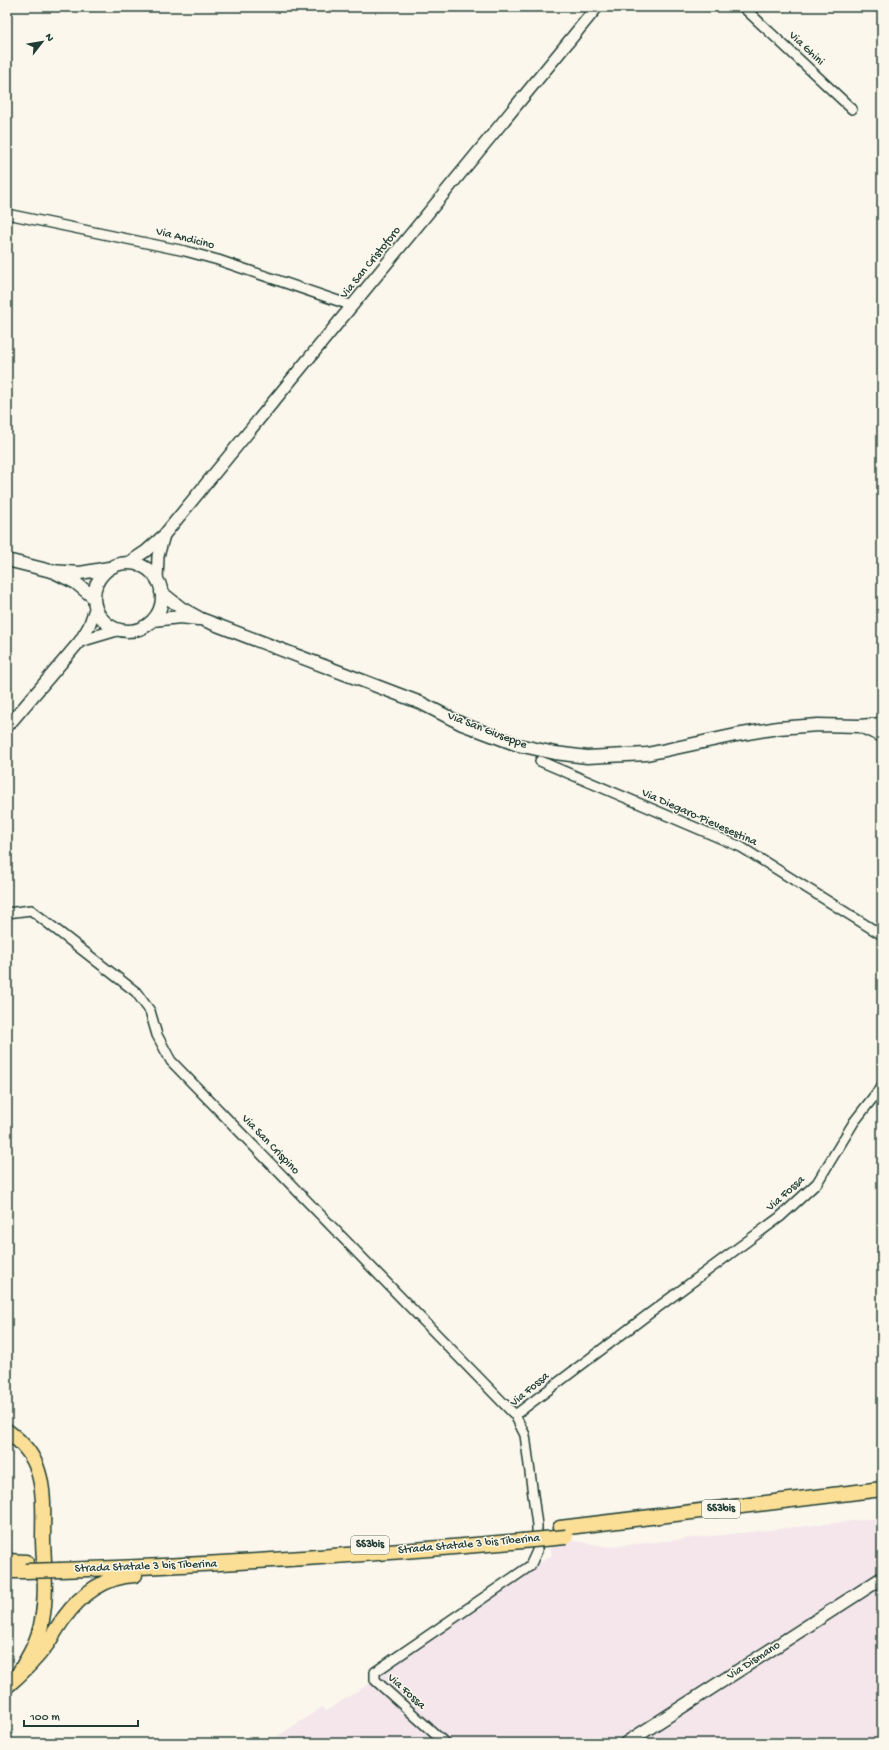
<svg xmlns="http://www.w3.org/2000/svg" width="889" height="1750" font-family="'Gochi Hand',sans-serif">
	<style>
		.built { fill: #f4e6eb }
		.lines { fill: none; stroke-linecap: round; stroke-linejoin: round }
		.minor-casing { stroke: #1f3d34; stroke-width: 12 }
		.tertiary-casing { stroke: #1f3d34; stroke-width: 14 }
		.secondary-casing { stroke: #1f3d34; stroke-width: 15 }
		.trunk-casing { stroke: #1f3d34; stroke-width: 17 }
		.minor { stroke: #fbf7ec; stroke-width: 9 }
		.tertiary { stroke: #fbf7ec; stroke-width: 11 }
		.secondary { stroke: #fbf7ec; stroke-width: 12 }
		.trunk { stroke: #fbdf96; stroke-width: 14 }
		.trunk-bridge-casing { stroke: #1f3d34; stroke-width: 17; stroke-linecap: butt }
		.trunk-bridge { stroke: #fbdf96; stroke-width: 14 }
		.labels { text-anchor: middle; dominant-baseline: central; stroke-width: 3; stroke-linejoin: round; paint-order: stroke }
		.shield { fill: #fbf7ec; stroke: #61756b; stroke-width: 1 }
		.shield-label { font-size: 11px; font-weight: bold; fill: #1f3d34 }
		.street-label { font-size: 12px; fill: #1f3d34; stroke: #fbf7ec }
	</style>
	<rect width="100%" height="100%" fill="#fbf7ec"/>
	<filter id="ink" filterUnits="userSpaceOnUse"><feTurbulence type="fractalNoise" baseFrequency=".025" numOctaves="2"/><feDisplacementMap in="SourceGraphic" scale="8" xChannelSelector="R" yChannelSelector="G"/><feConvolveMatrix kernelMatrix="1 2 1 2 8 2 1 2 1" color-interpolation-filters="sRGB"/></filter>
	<g filter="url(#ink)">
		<path class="built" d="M882,1518v225h-615l56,-36 3,4 46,-29 25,-20 155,-107 -3,-11 20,-4 40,7z"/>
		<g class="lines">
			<g class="minor-casing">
				<path id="minor" d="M743,7l109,102
					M7,214l178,37 33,9 135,46
					M540,761l201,86 141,88
					M7,913l24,-3 105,82 14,19 7,24 14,26 344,354
					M445,1743l-70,-63v-8l155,-106 7,-15v-26l-12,-90 -10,-20 131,-99 134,-99 37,-34 37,-61 28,-36"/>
			</g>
			<g class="tertiary-casing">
				<path id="tertiary" d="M128,563l18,-12 18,-16 433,-528
					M157,580l1,-24 6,-21
					M80,641l37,-11
					M7,727l73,-86 9,-15 6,-17"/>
			</g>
			<g class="secondary-casing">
				<path id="secondary" d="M7,560l44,11 29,2 29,-5
					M94 597a34 34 0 1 1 68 0a34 34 0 1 1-68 0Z
					M56,573l20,10 17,14
					M161,592l20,16 20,11 220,84 41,21 56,21 37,8 32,4 60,-3 89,-19 42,-7 40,-3 41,1 23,-2
					M153,620l27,-3 18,2
					M862,727l20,9
					M626,1743l256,-165"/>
			</g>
			<g class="trunk-casing">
				<path id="trunk" d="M7,1431c14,10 26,23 31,40 7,22 5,47 5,70 1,26 4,53 -1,79 -3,21 -15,40 -26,58
					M560,1528l322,-39
					M7,1561l19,1
					M60,1570c154,-5 308,-15 462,-29
					M7,1571h18
					M7,1686c15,-13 29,-27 40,-42 6,-9 11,-18 17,-26 17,-24 42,-42 71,-43"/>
			</g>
			<use href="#minor" class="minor"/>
			<use href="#tertiary" class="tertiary"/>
			<use href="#secondary" class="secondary"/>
			<use href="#trunk" class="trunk"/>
			<g class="trunk-bridge-casing">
				<path id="trunk-bridge" d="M522,1541l44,-4
					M25,1571l35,-1"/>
			</g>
			<use href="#trunk-bridge" class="trunk-bridge"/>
		</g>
	</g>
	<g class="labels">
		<g class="shield">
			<rect x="702" y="1500" width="38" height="18" rx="3"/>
			<rect x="351" y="1536" width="38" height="18" rx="3"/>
		</g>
		<g class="shield-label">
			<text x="721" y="1509">SS3bis</text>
			<text x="370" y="1545">SS3bis</text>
		</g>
		<g class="street-label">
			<text transform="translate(806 49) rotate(43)">Via Ghini</text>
			<text transform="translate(185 239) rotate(14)">Via Andicino</text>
			<text transform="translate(371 263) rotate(-51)">Via San Cristoforo</text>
			<text transform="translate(487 731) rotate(21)">Via San Giuseppe</text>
			<text transform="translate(699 818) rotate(24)">Via Diegaro-Pievesestina</text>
			<text transform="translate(270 1145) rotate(46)">Via San Crispino</text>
			<text transform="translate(786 1194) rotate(-42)">Via Fossa</text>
			<text transform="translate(530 1390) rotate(-40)">Via Fossa</text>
			<text transform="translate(469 1545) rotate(-5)">Strada Statale 3 bis Tiberina</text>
			<text transform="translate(146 1567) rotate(-2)">Strada Statale 3 bis Tiberina</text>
			<text transform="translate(754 1661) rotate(-33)">Via Dismano</text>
			<text transform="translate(406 1692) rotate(42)">Via Fossa</text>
		</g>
	</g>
	<rect width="889" height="1750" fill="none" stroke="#fbf7ec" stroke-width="24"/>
	<rect x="12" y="12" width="865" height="1726" fill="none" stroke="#1f3d34" stroke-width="1.5" filter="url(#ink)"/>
	<g transform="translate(42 42) rotate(59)" stroke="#fbf7ec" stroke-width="3" paint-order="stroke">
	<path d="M0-3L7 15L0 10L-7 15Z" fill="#1f3d34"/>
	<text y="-6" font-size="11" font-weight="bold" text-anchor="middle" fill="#1f3d34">N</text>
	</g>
	<path d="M24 1720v6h114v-6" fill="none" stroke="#1f3d34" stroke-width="2"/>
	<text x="30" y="1720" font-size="12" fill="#1f3d34" stroke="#fbf7ec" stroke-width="3" paint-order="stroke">100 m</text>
</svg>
